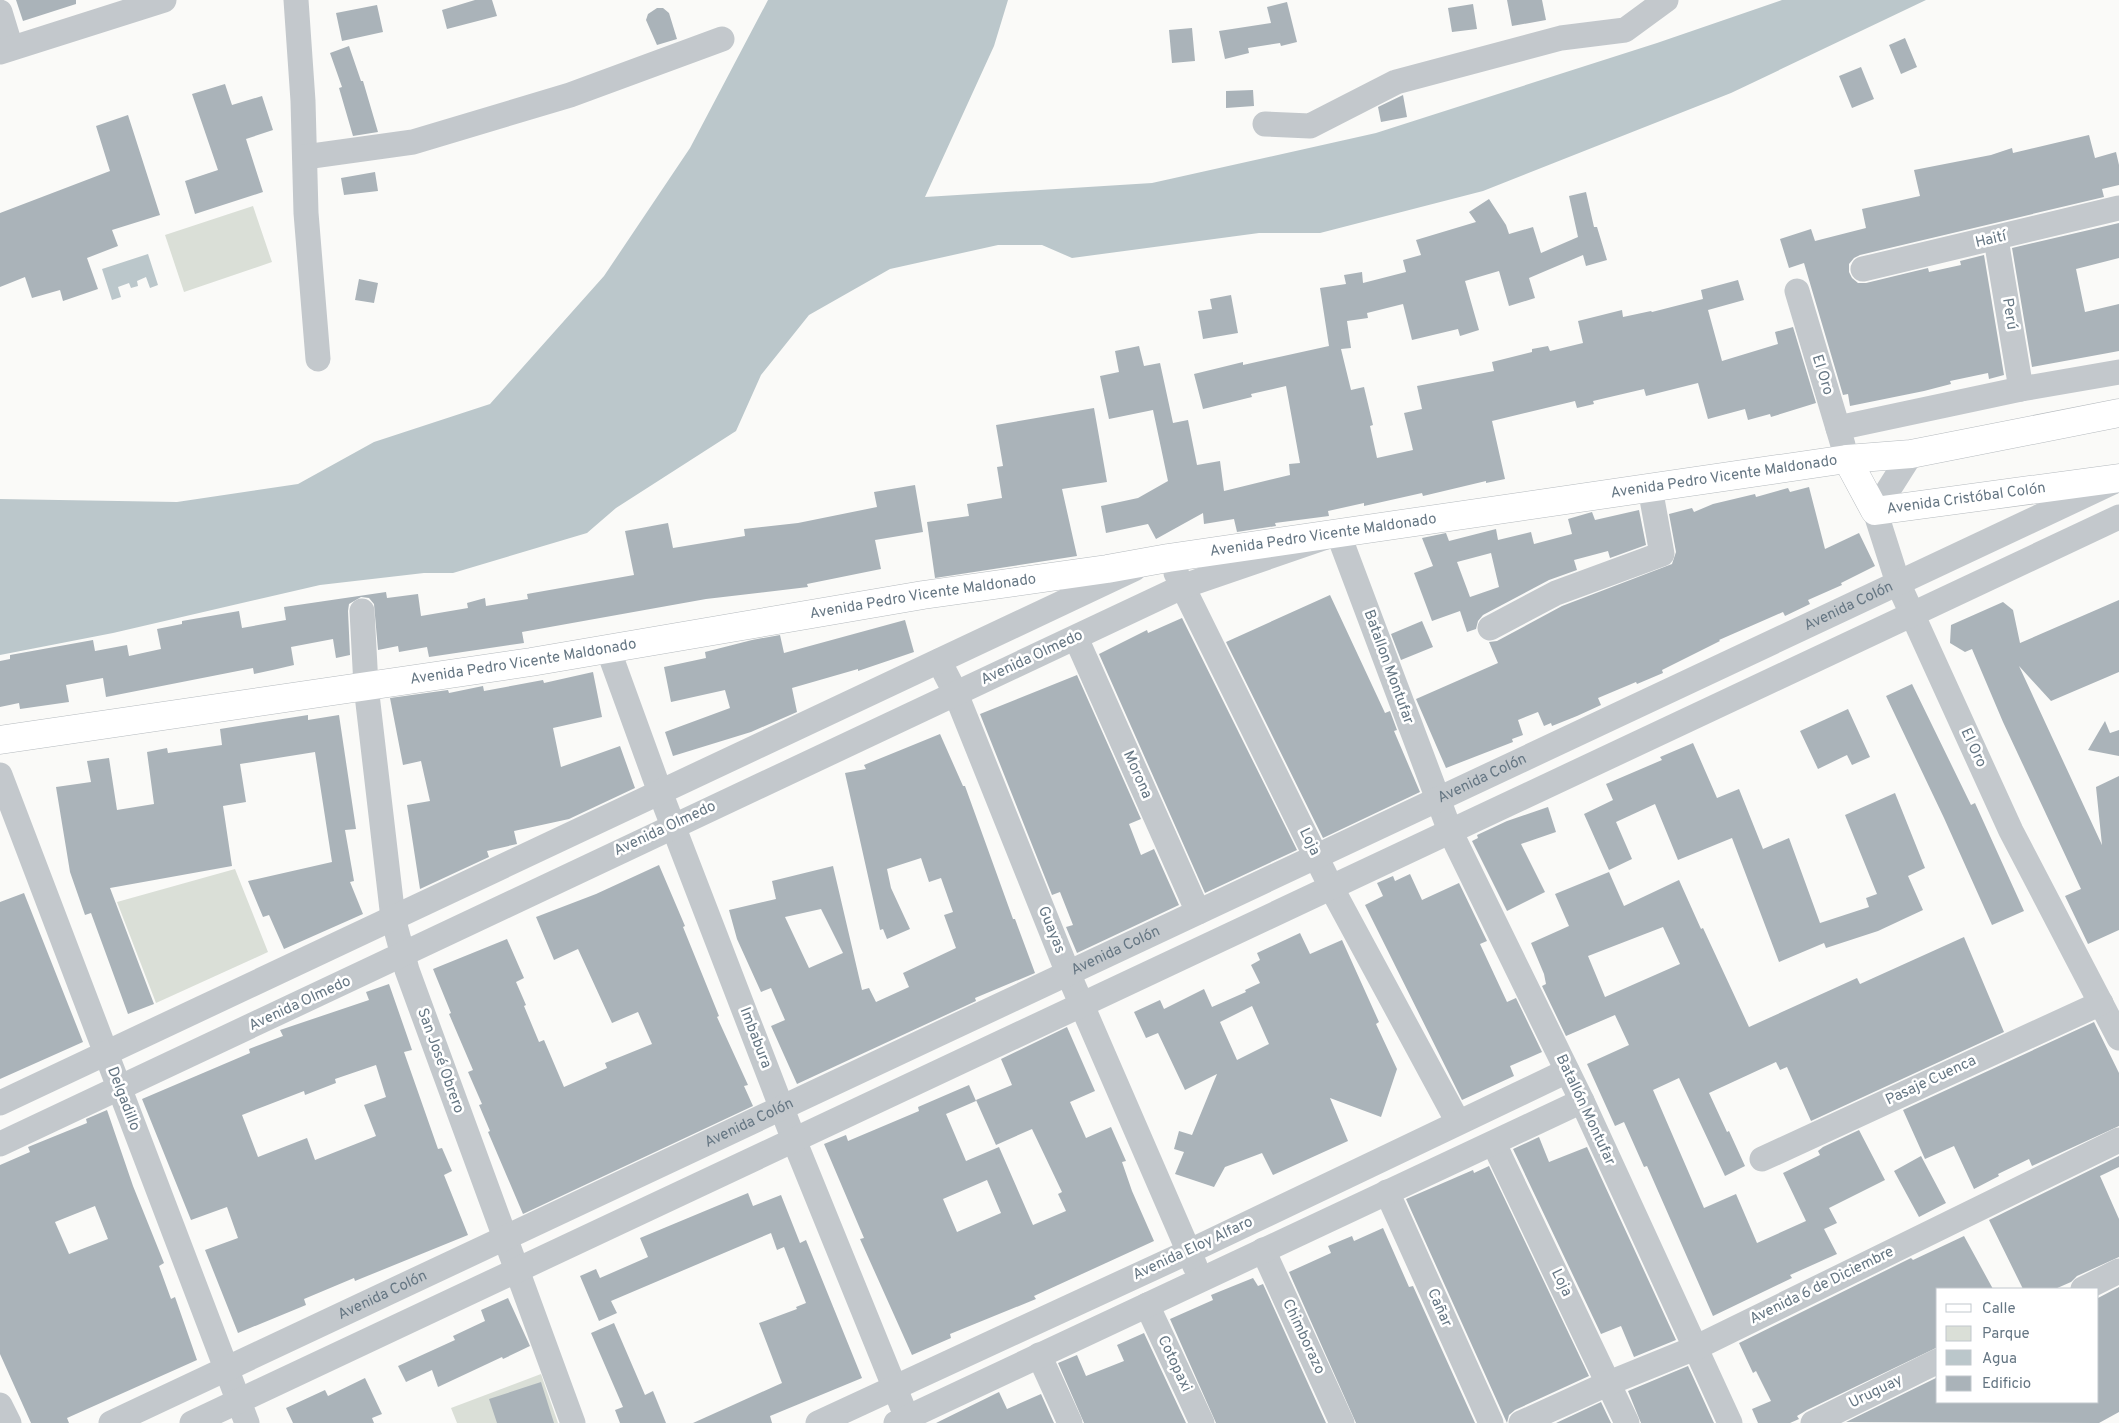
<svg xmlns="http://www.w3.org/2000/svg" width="2119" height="1423" font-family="Overpass,sans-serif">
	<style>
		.green { fill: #dadfd7 }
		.water { fill: #bbc7cb }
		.building { fill: #aab3b9; fill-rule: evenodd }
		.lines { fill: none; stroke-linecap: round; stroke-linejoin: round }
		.major-casing { stroke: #b5babe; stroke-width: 29 }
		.minor { stroke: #c3c8cc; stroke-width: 25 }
		.major { stroke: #fff; stroke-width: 28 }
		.labels { text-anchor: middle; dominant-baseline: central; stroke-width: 5; stroke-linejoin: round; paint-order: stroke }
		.street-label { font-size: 15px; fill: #657683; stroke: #fff }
	</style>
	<rect width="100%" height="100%" fill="#fafaf8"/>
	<path class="green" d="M253,206l19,56 -88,30 -19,-57z
		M235,869l33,83 -112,51 -39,-101z
		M541,1374l17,49h-101l-6,-15z"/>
	<path class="water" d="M768,0h240l-14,46 -69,151 227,-14 224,-50 281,-90 125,-43h144l-195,93 -248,98 -163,42h-61l-187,25 -30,-13h-44l-108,24 -81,46 -48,60 -25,56 -120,77 -29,25 -134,40h-29l-104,12 -207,48 -113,22v-156l177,3 121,-18 76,-42 116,-38 114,-128 86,-128z
		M148,254l10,31 -8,3 -4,-11 -9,4 1,5 -7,2 -2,-5 -11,4 3,10 -9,3 -10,-31z"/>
	<path class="building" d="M16,0h60v4l-53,17z
		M475,0h17l5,16 -50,13 -5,-19z
		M1507,0h35l4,20 -34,6z
		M1287,2l10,40 -16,4 -1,-3 -32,5 1,5 -24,6 -6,-28 52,-8 -4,-16z
		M1473,4l4,25 -25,3 -4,-24z
		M377,5l6,27 -41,9 -6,-28z
		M657,8h6l6,5 8,26 -20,6 -11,-25 2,-6z
		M1192,28l3,33 -23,2 -3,-33z
		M1905,38l12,29 -16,7 -12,-29z
		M349,46l12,35h2l15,51 -25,4 -14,-48 3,-1 -12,-34z
		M1861,67l13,32 -22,9 -13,-32z
		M225,84l7,21 30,-9 11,34 -27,9 17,53 -68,22 -10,-33 33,-11 -26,-76z
		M1253,90l1,16 -28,2v-17z
		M1403,95l4,22 -26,5 -3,-15z
		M128,115l32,100 -48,15 6,16 -31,12 11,31 -35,12 -3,-11 -28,8 -7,-21 -25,10v-74l110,-42 -14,-45z
		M2089,135l6,23 21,-6 3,13v20l-17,4 2,8 -244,58 -6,3 -5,6v8l3,6 6,5h8l62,-15 1,4 32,-7 -1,-4 24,-6 20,120 -15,4 -1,-6 -38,8 1,3 -27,7 -74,15 -2,-12 -5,1 -39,-132 -15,5 -9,-29 31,-10 4,12 51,-13 -4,-19 58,-13 -6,-26 77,-15 21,-7 1,5z
		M375,172l3,19 -34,4 -3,-17z
		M1586,192l8,35h3l10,33 -21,6 -3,-11 -54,23 6,20 -26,8 -10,-35 -34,10 14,49 -19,6 -2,-7 -46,11 -9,-36 -36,9 1,5 -21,3 4,27 -10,1 10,41 13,-3 9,38 -3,1 7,32 36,-8 -9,-37 18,-4 -5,-23 77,-15 -2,-9 40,-10v-3l16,-3 2,5 33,-8 -5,-22 44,-11 1,7 28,-6 1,1 51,-13 -2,-9 37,-10 6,20 -36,10 14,51 56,-17 -3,-12 18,-5 23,76 -45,14 -1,-3 -22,6 -3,-11 -37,10 -10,-36 -52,13 -2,-7 -51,12 1,3 -17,4 -2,-7 -83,20 13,58 -19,4v-2l-63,15 -1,-3 -58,13v-3l-36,8 1,5 -54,7 1,3 -39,6 -3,-13 -30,5 -1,-11 -47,26 -8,-15 -42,9 -5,-27 37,-8 30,-17 -15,-71 -44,9 -9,-43 19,-4 -4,-21 24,-5 5,20 16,-3 13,60 15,-3 9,45 23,-4 4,30 66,-16 -1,-11 11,-1 -14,-77 -35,8 1,3 -49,12 -9,-35 49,-12v3l86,-19 -9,-58 26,-4 -2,-9 18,-3 1,11 43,-11 -3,-12 18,-5 -5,-15 60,-18 -7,-10 20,-13 17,26 3,9 24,-7 8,26 37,-16 -9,-41z
		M2119,223v35l-43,11 9,43 34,-8v47l-87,16 -20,-119z
		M359,279l19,4 -4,20 -19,-3z
		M1231,295l7,38 -35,6 -5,-28 14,-2 -2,-10z
		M1094,408l13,74 -45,7 15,67 -142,22 -8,-56 42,-6 -2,-12 35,-6 -5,-31 6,-1 -7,-41z
		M915,485l8,47 -48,8 6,29 -74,15 1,3 -102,12 -184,33 2,11 -95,14 -2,-10 -28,5 -1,-6 -20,4 -4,-46 -5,-6 -8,-1 -12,7 -1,7 2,44 -14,3 -3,-19 -42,8 3,18 -17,4 -23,5 -1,-6 -147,29 -3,-19 -37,7 3,17 -49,7 -1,-6 -19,4v-46l10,-2v-4l83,-15 2,11 32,-6 2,11 32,-7 -4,-20 25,-5v-3l57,-10 3,17 44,-8 -2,-13 102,-15 1,6 31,-4 3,22 47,-8 -1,-5 18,-5 1,8 42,-7 -1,-5 107,-19 -9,-44 43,-8 5,25 72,-12 -1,-7 54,-6 79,-16 -3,-15z
		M1809,487l16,62 34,-16 16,33 -34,17 1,2 -34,15 2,4 -25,12 -2,-4 -64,28 1,1 -58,29 1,3 -26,11 -1,-2 -38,16 3,7 -24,11 -25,10 -1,-3 -7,3 -6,-14 -20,8 5,15 -11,4 1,3 -67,26 -30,-69 82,-36 -9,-21 8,-1 65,-35 110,-42 4,-12 -7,-38 23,-6 2,4 19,-8 42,-10 1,3 32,-9 2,4z
		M1639,510l7,35 -36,13 -2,-7 -34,9 3,10 -28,10 -66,35 -5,6 -2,8 -9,3 -7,-21 -28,10 -18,-48 19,-7 -11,-28 24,-5 3,8 47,-12 2,11 33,-8 3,12 38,-10 -4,-15 24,-7 3,8zM1491,553l8,34 -29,10 -13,-35z
		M1330,595l55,118 5,-2 7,19 -3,1 26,61 -97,46 -97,-196z
		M2119,600v72l-68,29 -32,-35 83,179 -6,-58 23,-11v154l-31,14 -23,-48 16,-7 -78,-167 -31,-73 -7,3 -15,-9 1,-18 52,-23 10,8 7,33z
		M1182,618l115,232 -92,43 -106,-239 48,-24 1,3z
		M905,620l9,32 -56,19v-2l-66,19 5,24 -46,20 -78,24 -8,-24 65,-24 -5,-18 -54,12 -7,-35 42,-9 -1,-6 47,-12 28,-5 4,18z
		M1422,621l11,26 -32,13 -10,-26z
		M593,672l9,45 -49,11 8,39 59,-21 15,42 -66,31 -55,12 3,13 -30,7 2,6 -69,32 -13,-84 23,-4 -9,-40 -18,4 -13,-67 58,-8 1,3 34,-7 1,5 59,-11 1,3z
		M1077,675l64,144 -12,5 12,31 13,-6 25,56 -102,48 -11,-26 7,-2 -13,-33 -8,3 -72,-181z
		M1912,684l59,121 4,-2 49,108 -32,14 -48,-107 -58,-122z
		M1848,709l22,48 -18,8 -5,-10 -29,14 -18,-38z
		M308,715v5l31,-5 17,114 -11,1 9,51 -4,1 13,32 -79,35 -15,-34 -6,2 -15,-36 84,-19 -17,-110 -75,12 6,38 -23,4 9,60 -122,22 44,116 -26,10 -37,-101 -6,2 -15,-43 -14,-85 35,-5 -4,-21 22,-3 8,52 37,-6 -7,-52 20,-4 1,5 54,-8 -2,-16z
		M2105,721l5,12 9,-3v26l-31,-6z
		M940,734l23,52h2l48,133h2l20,54 -60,25 1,3 -179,83 -26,-58 14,-6 -14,-32 -10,4 -24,-53 -8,-29 47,-11 -4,-18 61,-15 29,124 7,-2 7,14 33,-15 -6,-14 53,-25 -12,-33 9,-3 -12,-34 -12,4 -8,-24 -34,11 4,19 19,41 -23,10 -4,-10 -3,1 -35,-157 21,-4 -2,-4zM821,909l22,44 -34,15 -24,-51z
		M1693,743l24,55 22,-9 24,60 26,-11 31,85 49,-16 -3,-9 11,-4 -32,-79 50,-22 30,75 -17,8 15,34 -45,21 -52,17 -2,-5 -45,19 -47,-124 -54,22 -23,-56 -39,18 16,37 -23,11 -25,-56 29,-14 -7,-16 56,-24 -2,-3z
		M1548,807l8,25 -35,12 24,48 -38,19 -35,-70 6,-3 -1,-3 30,-14z
		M659,865l26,61 -2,1 36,89 -2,1 31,68 -4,1 9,20 -230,108 -35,-82 2,-1 -11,-26 3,-1 -14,-32 5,-2 -24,-56 2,-1 -18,-44 74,-30 17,39 -8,4 10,23 -2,1 15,36 5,-2 20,47 43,-19 -2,-5 47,-19 -14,-32 -26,11 -34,-74 -24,11 -18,-43 60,-23z
		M1609,872l15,34 55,-26 22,49 2,-1 46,99 108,-49 3,6 104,-47 40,95 -193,89 -24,-54 -7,3 -4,-8 -67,31 18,39 2,-1 16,35 -20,10 -46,-98 -26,12 51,118 32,-14 21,49 49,-22 -23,-48 37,-18 -2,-4 5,-4 36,-17 26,50 -56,28 8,15 -13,6 13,25 -47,21 2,3 -79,38 -66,-150 -3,1 -20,-45 -9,4 -28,-62 42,-19 -14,-30 -49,21 -24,-50 4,-2 -2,-10 -13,-31 38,-17 -14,-32zM1663,927l17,37 -75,33 -17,-41z
		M1410,874l12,26 37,-17 28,58 -7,3 27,58 9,-4 26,54 -32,14 4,10 -52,24 -97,-195 18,-9 -6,-13 16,-7 2,5z
		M24,893l59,149 -83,37v-177z
		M1300,933l10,21 32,-14 37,82 -3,2 21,45 -16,48 -51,-19 18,43 -75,34 -11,-22 -37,14 -11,20 -39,-13 9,-22 -10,-3 5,-18 13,4 25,-61 -32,16 -27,-57 -12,5 -12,-26 26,-12 4,9 40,-20 8,18 34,-15 -1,-2 15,-7 -9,-18 9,-5 -3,-7zM1252,1006l17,38 -32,16 -17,-38z
		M389,984l23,66 -8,2 34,97 4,-1 10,23 -8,4 24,60 -113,46 -1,-3 -50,21 2,6 -68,28 -33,-83 33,-12 -11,-31 -36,13 -49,-121 108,-46 -1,-4 34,-13 -3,-6 89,-30 -3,-8zM376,1065l10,32 -22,8 12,31 -61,24 -8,-22 -49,19 -16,-42 62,-24 1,4 31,-12 -1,-4z
		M2094,1022l25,51v53l-87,40 -3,-7 -31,15 1,2 -25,13 -20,-43 -29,13 -22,-49z
		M1067,1027l28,64 -25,11 16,36 25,-11 15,34 -4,1 10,29 22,50 -120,55 2,3 -86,35 1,4 -39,17 -52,-116 4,-1 -40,-94 22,-9 2,6 71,-30 -1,-4 51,-22 7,16 -30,13 20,47 33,-14 34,78 33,-14 -8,-17 4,-2 -30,-63 -36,16 -20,-45 36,-15 -11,-26zM987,1180l14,33 -44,19 -14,-33z
		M107,1110l26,76 31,77 -5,3 12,33 4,-2 22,63 -130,58 2,5h-38l-31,-69v-189l30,-13 -2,-5 59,-24 -1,-4zM95,1206l13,33 -39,15 -14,-32z
		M1539,1137l10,25 38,-15 89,193 -42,17 -13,-31 -20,8 -88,-185z
		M1921,1156l25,47 -27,14 -25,-46z
		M2119,1156v11l-19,9 19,43v38l-42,19 -6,6 -16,7h-32l-34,-69z
		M1489,1166l100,210 -74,34 -6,5 -2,8 -101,-224 67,-29 1,3z
		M748,1193l5,13 28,-11 19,48 6,-3 56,138 -92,38 2,7h-79l89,-40 -23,-60 38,-14 -1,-2 10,-4 -22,-56 -7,3 -6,-17 -160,68 6,12 -18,8 -19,-45 16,-7 4,9 48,-21 -8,-19z
		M1383,1228l26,59 4,-1 62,137h-119l-67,-151 42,-19 -3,-7 24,-10 2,5z
		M1964,1236l29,53h-55v58l-131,63 -10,6 2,3 -9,4h-32l-6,-14 19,-8 -15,-30 -3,2 -14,-30 172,-85 2,2z
		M1253,1278l5,8 5,-2 63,139h-110l-46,-104 43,-19 -2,-5z
		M2119,1287v125l-20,11 -253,-1 92,-45v25h160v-104z
		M508,1298l22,48 -27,13 -1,-2 -64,30 -6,-17 -26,12 -8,-16 57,-26 -2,-4 32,-15 -4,-11z
		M614,1323l31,72 8,-4 13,32h-46l-5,-13 8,-3 -32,-74z
		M1144,1333l42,90h-102l-26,-60 19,-8 9,21 38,-15 -7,-16z
		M1688,1366l26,57h-73l-13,-32z
		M365,1378l17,36 -10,4 2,5h-81l-7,-15 39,-18 3,6z
		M541,1382l13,41h-57l-8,-24z
		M999,1392l8,17 34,-15 13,29h-118z
		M1601,1402l10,21h-55z"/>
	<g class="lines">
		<g class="major-casing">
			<g id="major">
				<path id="s2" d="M1847,459l28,52 244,-33"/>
				<path id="s3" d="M0,740l531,-78 392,-67 184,-26 61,-11 679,-99 64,-5 208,-41"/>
			</g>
		</g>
		<g class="minor">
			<path d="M296,0l7,101 3,112 12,146"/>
			<path d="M0,12l11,36"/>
			<path d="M0,52l164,-52"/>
			<path d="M1265,124l45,2 86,-44 165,-44 64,-8 41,-30"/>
			<path d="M305,157l108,-15 157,-47 152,-56"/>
			<path d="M1996,239l25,150"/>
			<path d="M1863,269l256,-61"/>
			<path d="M1797,291l46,154"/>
			<path d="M1838,428l183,-39 98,-17"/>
			<path d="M1911,454l-36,57 23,72 113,248 108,207"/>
			<path d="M1176,573l155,314 127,235"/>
			<path d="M362,611l4,75 27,232 14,52 166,453"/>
			<path d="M1490,628l66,-35 106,-39 -12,-66"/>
			<path d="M1076,638l122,274"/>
			<path d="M608,649l52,143 134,348 115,283"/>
			<path d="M939,661l17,33 112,279 127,293"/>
			<path d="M0,775l247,648"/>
			<path d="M0,1103l1134,-534"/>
			<path d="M0,1144l1184,-558 154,-53 112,298 132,270 148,322"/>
			<path d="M1494,1144l133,279"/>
			<path d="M1762,1159l339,-156"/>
			<path d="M1387,1192l104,231"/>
			<path d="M1263,1250l79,173"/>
			<path d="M2083,1289l36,-18"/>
			<path d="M1147,1305l55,118"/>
			<path d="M1039,1355l31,68"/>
			<path d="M0,1405l9,18"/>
			<path id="s1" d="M111,1423l2000,-940"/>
			<path d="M192,1423l1927,-906"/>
			<path d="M818,1423l370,-171 379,-181"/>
			<path d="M896,1423l686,-322"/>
			<path d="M1521,1423l88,-40 86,-35 424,-208"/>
			<path d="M1813,1423l125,-62"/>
		</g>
		<use href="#major" class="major"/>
	</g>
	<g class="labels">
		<g class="street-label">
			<text transform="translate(1991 240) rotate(-13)">Haití</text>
			<text transform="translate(2009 314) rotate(81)">Perú</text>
			<text transform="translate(1822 375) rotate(73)">El Oro</text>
			<text stroke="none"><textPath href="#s3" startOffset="1744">Avenida Pedro Vicente Maldonado</textPath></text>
			<text stroke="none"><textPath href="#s2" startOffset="151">Avenida Cristóbal Colón</textPath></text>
			<text stroke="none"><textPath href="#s3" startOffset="1339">Avenida Pedro Vicente Maldonado</textPath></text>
			<text stroke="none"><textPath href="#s3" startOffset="934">Avenida Pedro Vicente Maldonado</textPath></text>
			<text stroke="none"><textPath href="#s1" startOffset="1920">Avenida Colón</textPath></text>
			<text transform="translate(1032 658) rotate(-25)">Avenida Olmedo</text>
			<text stroke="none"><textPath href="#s3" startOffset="529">Avenida Pedro Vicente Maldonado</textPath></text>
			<text transform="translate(1388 667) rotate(70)">Batallon Montufar</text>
			<text transform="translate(1973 748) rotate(65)">El Oro</text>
			<text transform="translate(1137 775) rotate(66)">Morona</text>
			<text stroke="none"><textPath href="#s1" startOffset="1515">Avenida Colón</textPath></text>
			<text transform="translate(665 829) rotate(-25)">Avenida Olmedo</text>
			<text transform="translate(1309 842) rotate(64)">Loja</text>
			<text transform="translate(1051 930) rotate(68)">Guayas</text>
			<text stroke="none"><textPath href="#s1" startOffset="1110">Avenida Colón</textPath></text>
			<text transform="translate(300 1004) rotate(-25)">Avenida Olmedo</text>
			<text transform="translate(755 1038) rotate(69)">Imbabura</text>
			<text transform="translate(440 1061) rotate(70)">San José Obrero</text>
			<text transform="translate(1931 1081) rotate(-25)">Pasaje Cuenca</text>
			<text transform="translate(123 1099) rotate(69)">Delgadillo</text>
			<text transform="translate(1585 1110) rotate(65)">Batallón Montufar</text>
			<text stroke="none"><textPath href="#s1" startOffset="705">Avenida Colón</textPath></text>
			<text transform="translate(1193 1249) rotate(-25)">Avenida Eloy Alfaro</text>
			<text transform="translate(1561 1283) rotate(64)">Loja</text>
			<text transform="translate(1822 1286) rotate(-26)">Avenida 6 de Diciembre</text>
			<text stroke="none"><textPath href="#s1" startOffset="300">Avenida Colón</textPath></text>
			<text transform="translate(1439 1308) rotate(66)">Cañar</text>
			<text transform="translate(1303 1337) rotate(65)">Chimborazo</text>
			<text transform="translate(1174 1364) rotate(65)">Cotopaxi</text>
			<text transform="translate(1876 1392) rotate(-26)">Uruguay</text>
		</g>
	</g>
	<rect x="1936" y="1288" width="162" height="115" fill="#ffffff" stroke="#c1c8cd"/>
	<rect x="1946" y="1304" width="25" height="8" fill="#ffffff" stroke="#c1c8cd"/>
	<text x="1982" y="1313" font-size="15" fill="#657683">Calle</text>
	<rect x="1946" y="1326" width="25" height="15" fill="#dadfd7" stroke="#c1c8cd"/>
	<text x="1982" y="1338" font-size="15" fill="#657683">Parque</text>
	<rect x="1946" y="1350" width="25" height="15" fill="#bbc7cb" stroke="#c1c8cd"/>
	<text x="1982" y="1363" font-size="15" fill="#657683">Agua</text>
	<rect x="1946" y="1376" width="25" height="15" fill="#aab3b9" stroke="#c1c8cd"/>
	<text x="1982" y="1388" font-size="15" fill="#657683">Edificio</text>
</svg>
